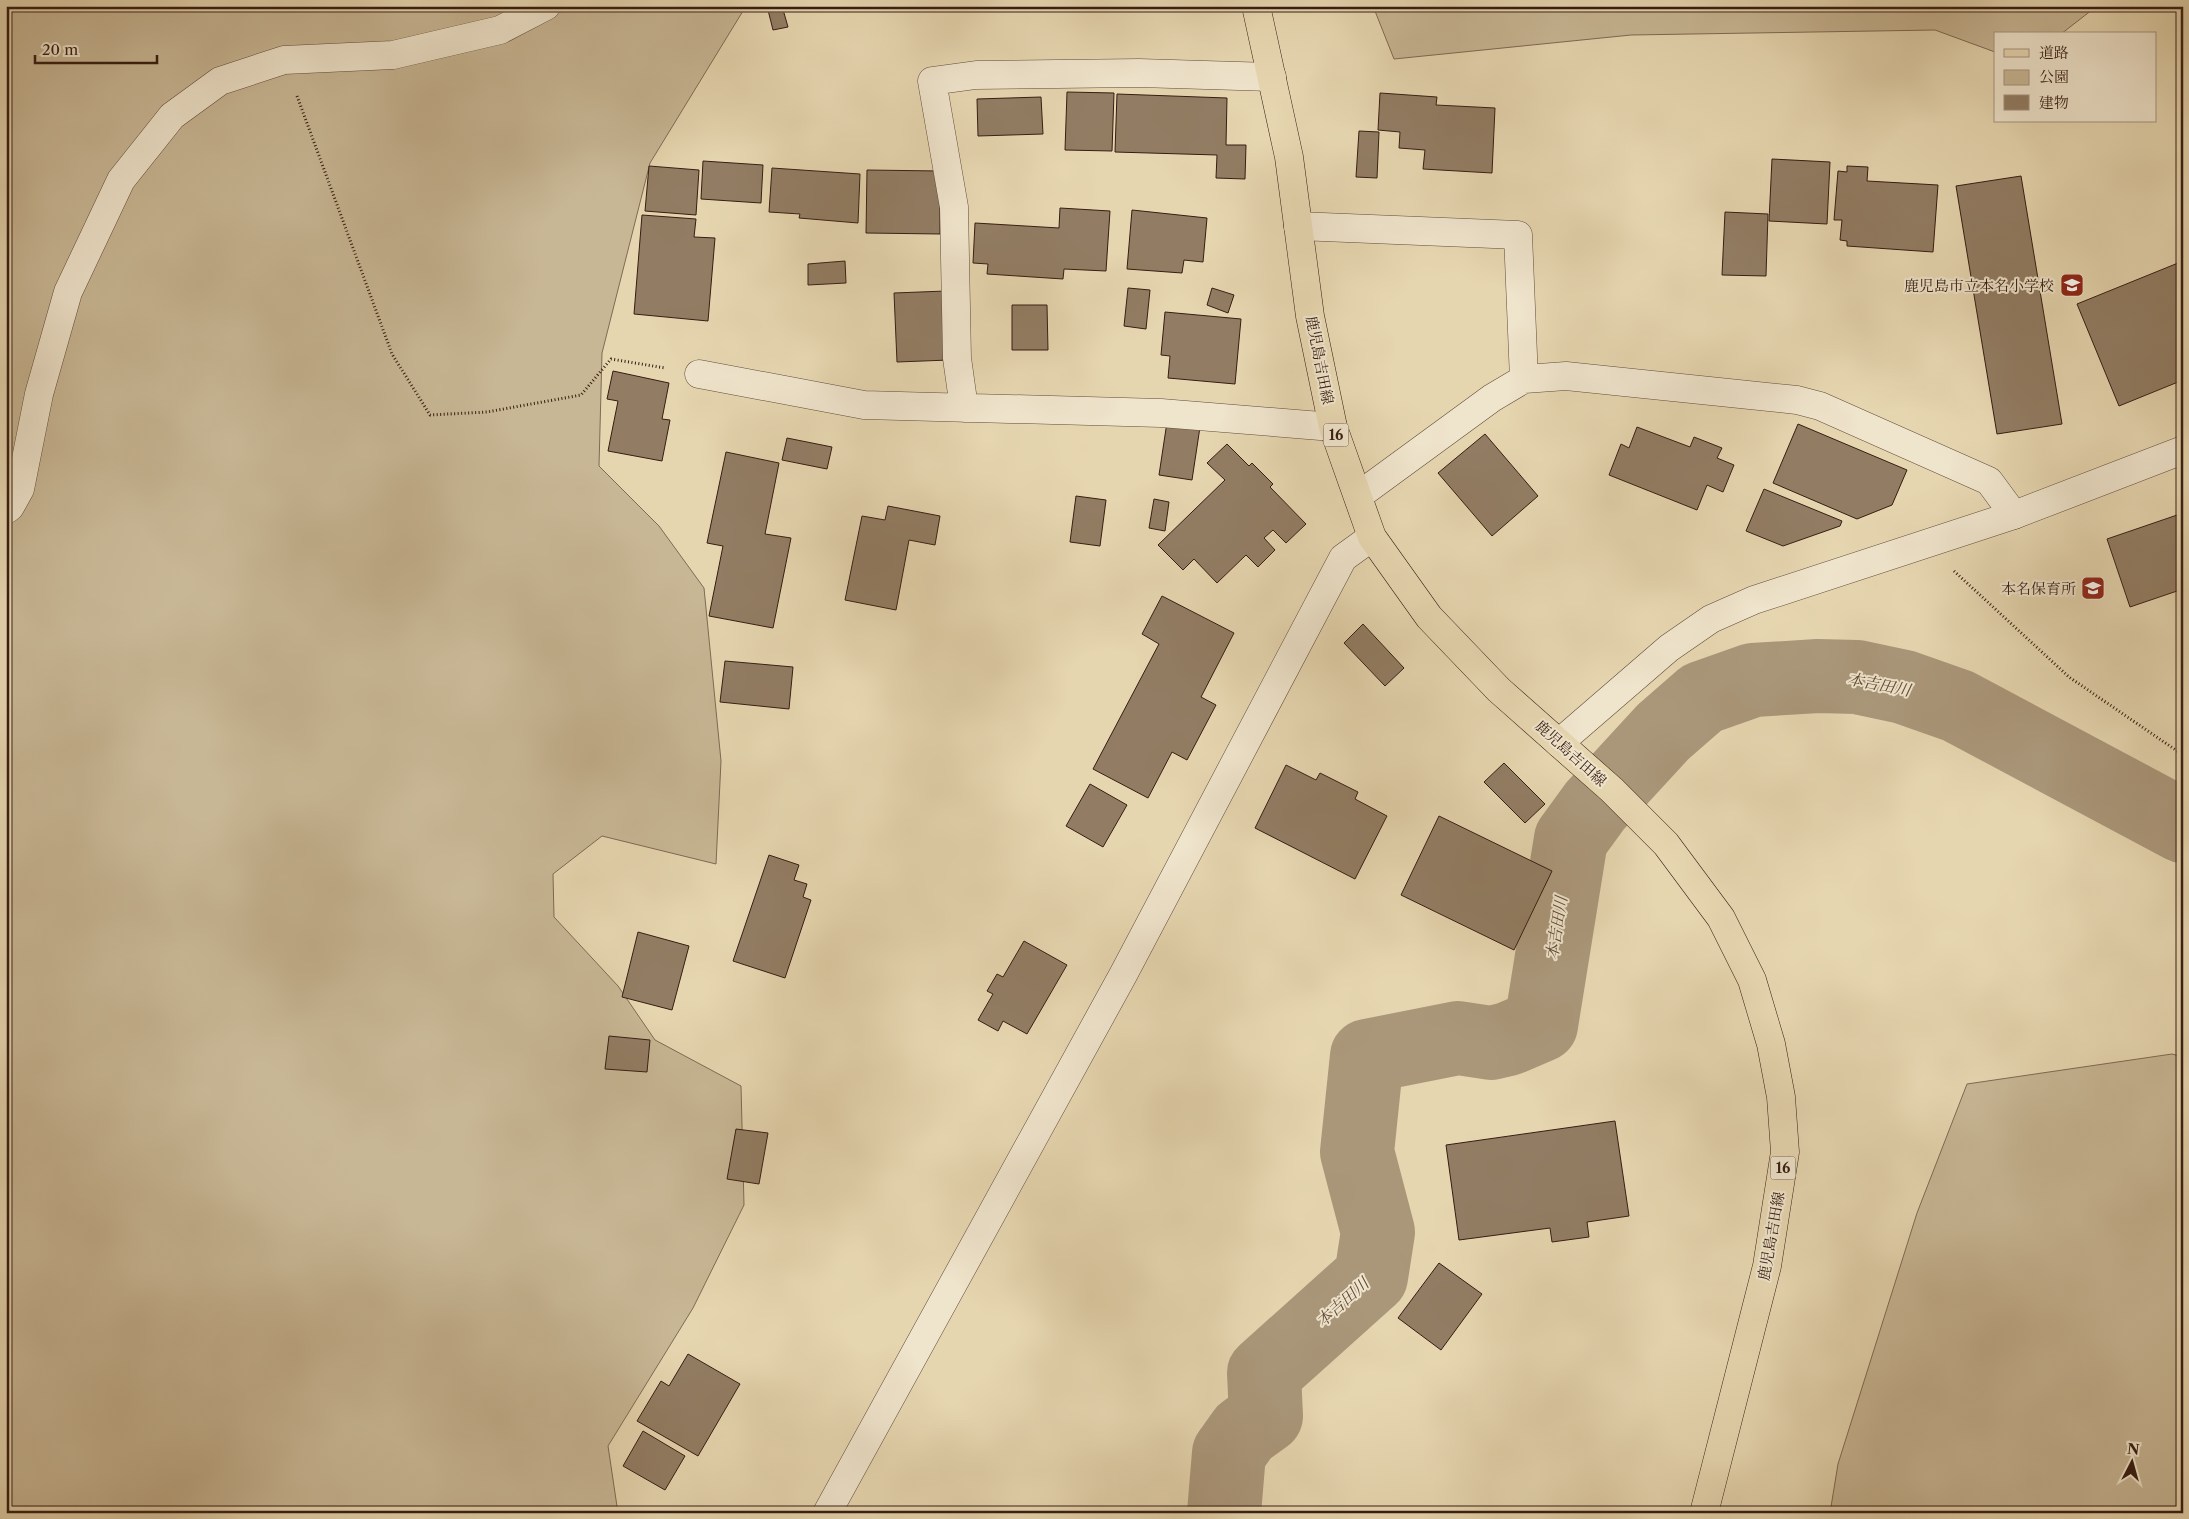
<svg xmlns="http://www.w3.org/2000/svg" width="2189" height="1519" font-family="'Libre Caslon Text','Noto Serif JP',serif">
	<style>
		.green { fill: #c8b795; stroke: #7f6a54 }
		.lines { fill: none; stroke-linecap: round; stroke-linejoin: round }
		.river { stroke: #aa977a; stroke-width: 74 }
		.building { fill: #927d64; stroke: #361d12 }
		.minor-casing { stroke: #624b3a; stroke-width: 29 }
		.tertiary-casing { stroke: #624b3a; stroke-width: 29 }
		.primary-casing { stroke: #361d12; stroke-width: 29 }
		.path { stroke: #361d12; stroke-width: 3; stroke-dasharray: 1 2.5; stroke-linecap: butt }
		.minor { stroke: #efe4cc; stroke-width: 28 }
		.tertiary { stroke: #efe4cc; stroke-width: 28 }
		.primary { stroke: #e6d6b0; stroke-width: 28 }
		.labels { text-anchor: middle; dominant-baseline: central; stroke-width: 4; stroke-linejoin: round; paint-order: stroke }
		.shield { fill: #efe4cc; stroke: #6e594a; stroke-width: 1 }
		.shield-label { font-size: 14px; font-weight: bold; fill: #361d12 }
		.poi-label { font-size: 15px; fill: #361d12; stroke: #efe4cc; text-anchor: end }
		.street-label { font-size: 15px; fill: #361d12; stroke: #efe4cc }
		.water-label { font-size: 16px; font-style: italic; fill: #5f4836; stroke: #efe4cc }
	</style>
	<rect width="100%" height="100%" fill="#e6d6b0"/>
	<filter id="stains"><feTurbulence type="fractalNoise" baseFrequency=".004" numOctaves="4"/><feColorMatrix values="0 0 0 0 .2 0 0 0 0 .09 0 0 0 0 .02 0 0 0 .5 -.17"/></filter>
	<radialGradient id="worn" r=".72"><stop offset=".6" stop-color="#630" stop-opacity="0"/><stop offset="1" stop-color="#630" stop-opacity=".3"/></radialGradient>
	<path class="green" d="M6,6h740l-96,157 -48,190 -3,113 60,60 45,62 17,173 -5,103 -114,-28 -49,38 1,43 64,69 37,54 86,46 3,119 -51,103 -85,138 10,67h-612z
		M1373,6h724l-36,28h-66v18l-60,-22 -304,5 -237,24z
		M2172,1054l11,3v456h-353l8,-49 79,-251 50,-129z"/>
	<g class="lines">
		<path class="river" d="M1224,1513l5,-60 15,-21 22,-16 -2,-43 107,-96 7,-45 -21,-80 10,-96 91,-18 33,5 17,-4 33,-14 30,-186 24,-33 68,-74 39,-34 51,-18 65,-4 39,1 47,10 54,19 225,120"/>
	</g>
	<path class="building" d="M767,6h15l6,21 -15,3z
		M1067,92l47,1 -2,58 -47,-1z
		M1380,93l57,4 -1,8 59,3 -3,65 -69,-4 2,-19 -26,-2 1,-16 -22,-2z
		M1117,94l110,4 -1,47h20l-1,34 -29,-1 1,-23 -102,-3z
		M1041,97l2,37 -65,2 -1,-37z
		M1359,131l20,1 -2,46 -21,-1z
		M1772,159l58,3 -3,62 -58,-3z
		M703,161l60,4 -2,38 -60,-4z
		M649,166l50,4 -3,45 -51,-4z
		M1847,166l21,1 -1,14 71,4 -5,67 -86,-6v-5l-7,-1 2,-20h-8l4,-49 9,1z
		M772,168l88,6 -2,49 -59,-5 1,-4 -31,-2z
		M867,170l73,1v63l-74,-1z
		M2021,176l41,248 -65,10 -41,-248z
		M1060,208l50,3 -4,60 -42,-2 -1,10 -76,-5 1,-10 -15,-1 2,-40 84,5z
		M1132,210l75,8 -4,44 -19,-2 -2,13 -55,-4z
		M1725,212l43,2 -2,62 -44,-1z
		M642,215l54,4 -2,18 21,1 -7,83 -74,-7z
		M845,261l1,22 -38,2v-21z
		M2183,261v119l-64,26 -42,-102z
		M1128,288l22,2 -4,39 -22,-3z
		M1212,288l22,7 -6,18 -21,-8z
		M946,291l3,69 -52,2 -3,-69z
		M1012,305h35l1,45h-36z
		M1165,312l76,7 -6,65 -67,-6 2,-22 -9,-1z
		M613,371l56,12 -7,36 8,1 -8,41 -54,-10 10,-50 -11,-2z
		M1167,422l33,5 -8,53 -33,-5z
		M1798,424l109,46 -15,35 -35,14 -84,-36z
		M1637,427l53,20 4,-10 28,11 -5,10 17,7 -11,27 -16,-7 -10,25 -88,-35 12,-31 8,4z
		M1485,434l53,62 -46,40 -54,-63z
		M787,438l45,9 -5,22 -45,-9z
		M1227,444l22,22 3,-3 21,21 -3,3 36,37 -20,19 -13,-13 -9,8 11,12 -17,17 -12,-12 -29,28 -23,-24 -11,11 -25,-25 67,-65 -18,-17z
		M726,452l53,11 -14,71 26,4 -18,90 -64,-12 14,-70 -16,-3z
		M1764,489l78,32 -2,5 -57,20 -37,-15z
		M1076,496l30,4 -6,46 -30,-4z
		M1154,499l15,3 -4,29 -16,-3z
		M888,506l52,10 -5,29 -26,-5 -13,70 -51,-10 17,-84 23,4z
		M2183,513v76l-53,18 -23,-68z
		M1162,596l72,37 -33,64 15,8 -29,55 -15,-8 -24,46 -55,-29 66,-125 -17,-10z
		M1363,624l41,44 -19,18 -41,-43z
		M725,661l68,6 -4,42 -69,-7z
		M1504,763l41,41 -20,19 -41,-41z
		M1286,765l30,15 4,-7 38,19 -3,7 32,17 -32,63 -100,-51z
		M1090,784l37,21 -24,42 -37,-21z
		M1439,816l113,55 -38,79 -113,-55z
		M769,855l30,10 -5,15 13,4 -4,13 8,3 -26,78 -52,-17z
		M638,932l51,14 -17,64 -50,-13z
		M1024,941l43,24 -40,69 -24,-13 -5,10 -20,-11 15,-26 -6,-3 10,-17 6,3z
		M609,1036l41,4 -3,32 -42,-3z
		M1615,1121l14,95 -42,6 2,15 -37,5 -2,-14 -91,12 -13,-95z
		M736,1129l32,4 -9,51 -32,-5z
		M1439,1263l43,31 -41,56 -43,-32z
		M688,1354l52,30 -42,72 -61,-35 24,-40 8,5z
		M643,1431l42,25 -20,34 -42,-24z"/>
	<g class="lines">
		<g class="minor-casing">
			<path id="minor" d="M1298,226l220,9 6,144
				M699,374l165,31 297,8 172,14
				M964,408l-7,-50 -3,-151 -22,-126 44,-6 163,-2 133,4
				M1358,496l134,-98 32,-19 42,-3 231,24 23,6 169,75 25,34
				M6,510l4,-3 10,-18 19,-95 29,-102 53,-112 51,-64 48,-35 64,-21 109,-5 107,-25 46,-24"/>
		</g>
		<g class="tertiary-casing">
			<path id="tertiary" d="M1559,743l110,-95 42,-29 43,-19 260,-85 169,-65
				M827,1513l296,-538 220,-417 29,-21"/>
		</g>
		<g class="primary-casing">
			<path id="primary" d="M1256,6l33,151 21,159 23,111 39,110 57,80 70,73 113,100 54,54 55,74 31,62 19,64 10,53 4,55 -18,114 -63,247"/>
		</g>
		<path class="path" d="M297,96l95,258 38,61 57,-3 94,-17 30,-36 54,9
			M1954,571l115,106 114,78"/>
		<use href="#minor" class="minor"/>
		<use href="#tertiary" class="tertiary"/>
		<use href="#primary" class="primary"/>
	</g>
	<defs>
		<g id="school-square" transform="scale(1.25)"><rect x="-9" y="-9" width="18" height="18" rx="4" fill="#8f2418" stroke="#efe4cc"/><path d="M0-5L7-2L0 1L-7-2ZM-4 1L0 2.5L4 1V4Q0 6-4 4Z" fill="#fff"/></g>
	</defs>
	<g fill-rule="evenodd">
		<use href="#school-square" x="2072" y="285"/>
		<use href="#school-square" x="2093" y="588"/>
	</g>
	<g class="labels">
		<g class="shield">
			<rect x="1323.5" y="423.5" width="25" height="23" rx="4"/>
			<rect x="1770.5" y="1156.5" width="25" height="23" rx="4"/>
		</g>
		<g class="shield-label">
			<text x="1336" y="435">16</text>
			<text x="1783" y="1168">16</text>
		</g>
		<g class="poi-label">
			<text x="2054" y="285">鹿児島市立本名小学校</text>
			<text x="2076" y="588">本名保育所</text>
		</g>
		<g class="street-label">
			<text transform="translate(1320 360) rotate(79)">鹿児島吉田線</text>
			<text transform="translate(1571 753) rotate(42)">鹿児島吉田線</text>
			<text transform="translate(1771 1236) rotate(-80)">鹿児島吉田線</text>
		</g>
		<g class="water-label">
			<text transform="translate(1879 684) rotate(11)">本吉田川</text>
			<text transform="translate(1556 928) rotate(-81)">本吉田川</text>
			<text transform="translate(1342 1302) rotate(-42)">本吉田川</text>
		</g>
	</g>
	<rect width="2189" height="1519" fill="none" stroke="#e6d6b0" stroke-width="25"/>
	<rect x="8" y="8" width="2174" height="1504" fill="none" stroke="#361d12" stroke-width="2.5"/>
	<rect x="12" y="12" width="2164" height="1494" fill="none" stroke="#361d12"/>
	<rect x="1994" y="32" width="162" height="90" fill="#efe4cc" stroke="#a59482"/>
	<rect x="2004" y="49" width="25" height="8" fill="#e6d6b0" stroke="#a59482"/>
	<text x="2039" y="58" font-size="15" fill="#361d12">道路</text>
	<rect x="2004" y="70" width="25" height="15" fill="#c8b795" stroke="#a59482"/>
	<text x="2039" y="82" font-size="15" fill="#361d12">公園</text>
	<rect x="2004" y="95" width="25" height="15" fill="#927d64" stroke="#a59482"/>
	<text x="2039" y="108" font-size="15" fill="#361d12">建物</text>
	<g transform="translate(2132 1462) rotate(6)" stroke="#efe4cc" stroke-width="4" paint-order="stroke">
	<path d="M0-4L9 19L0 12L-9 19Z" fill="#361d12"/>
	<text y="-8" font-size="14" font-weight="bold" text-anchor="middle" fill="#361d12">N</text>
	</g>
	<path d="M35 55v8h122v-8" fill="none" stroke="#361d12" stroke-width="2.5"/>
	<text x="42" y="55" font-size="15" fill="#361d12" stroke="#efe4cc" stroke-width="4" paint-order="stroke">20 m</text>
	<rect width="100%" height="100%" filter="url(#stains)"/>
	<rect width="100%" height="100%" fill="url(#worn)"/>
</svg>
